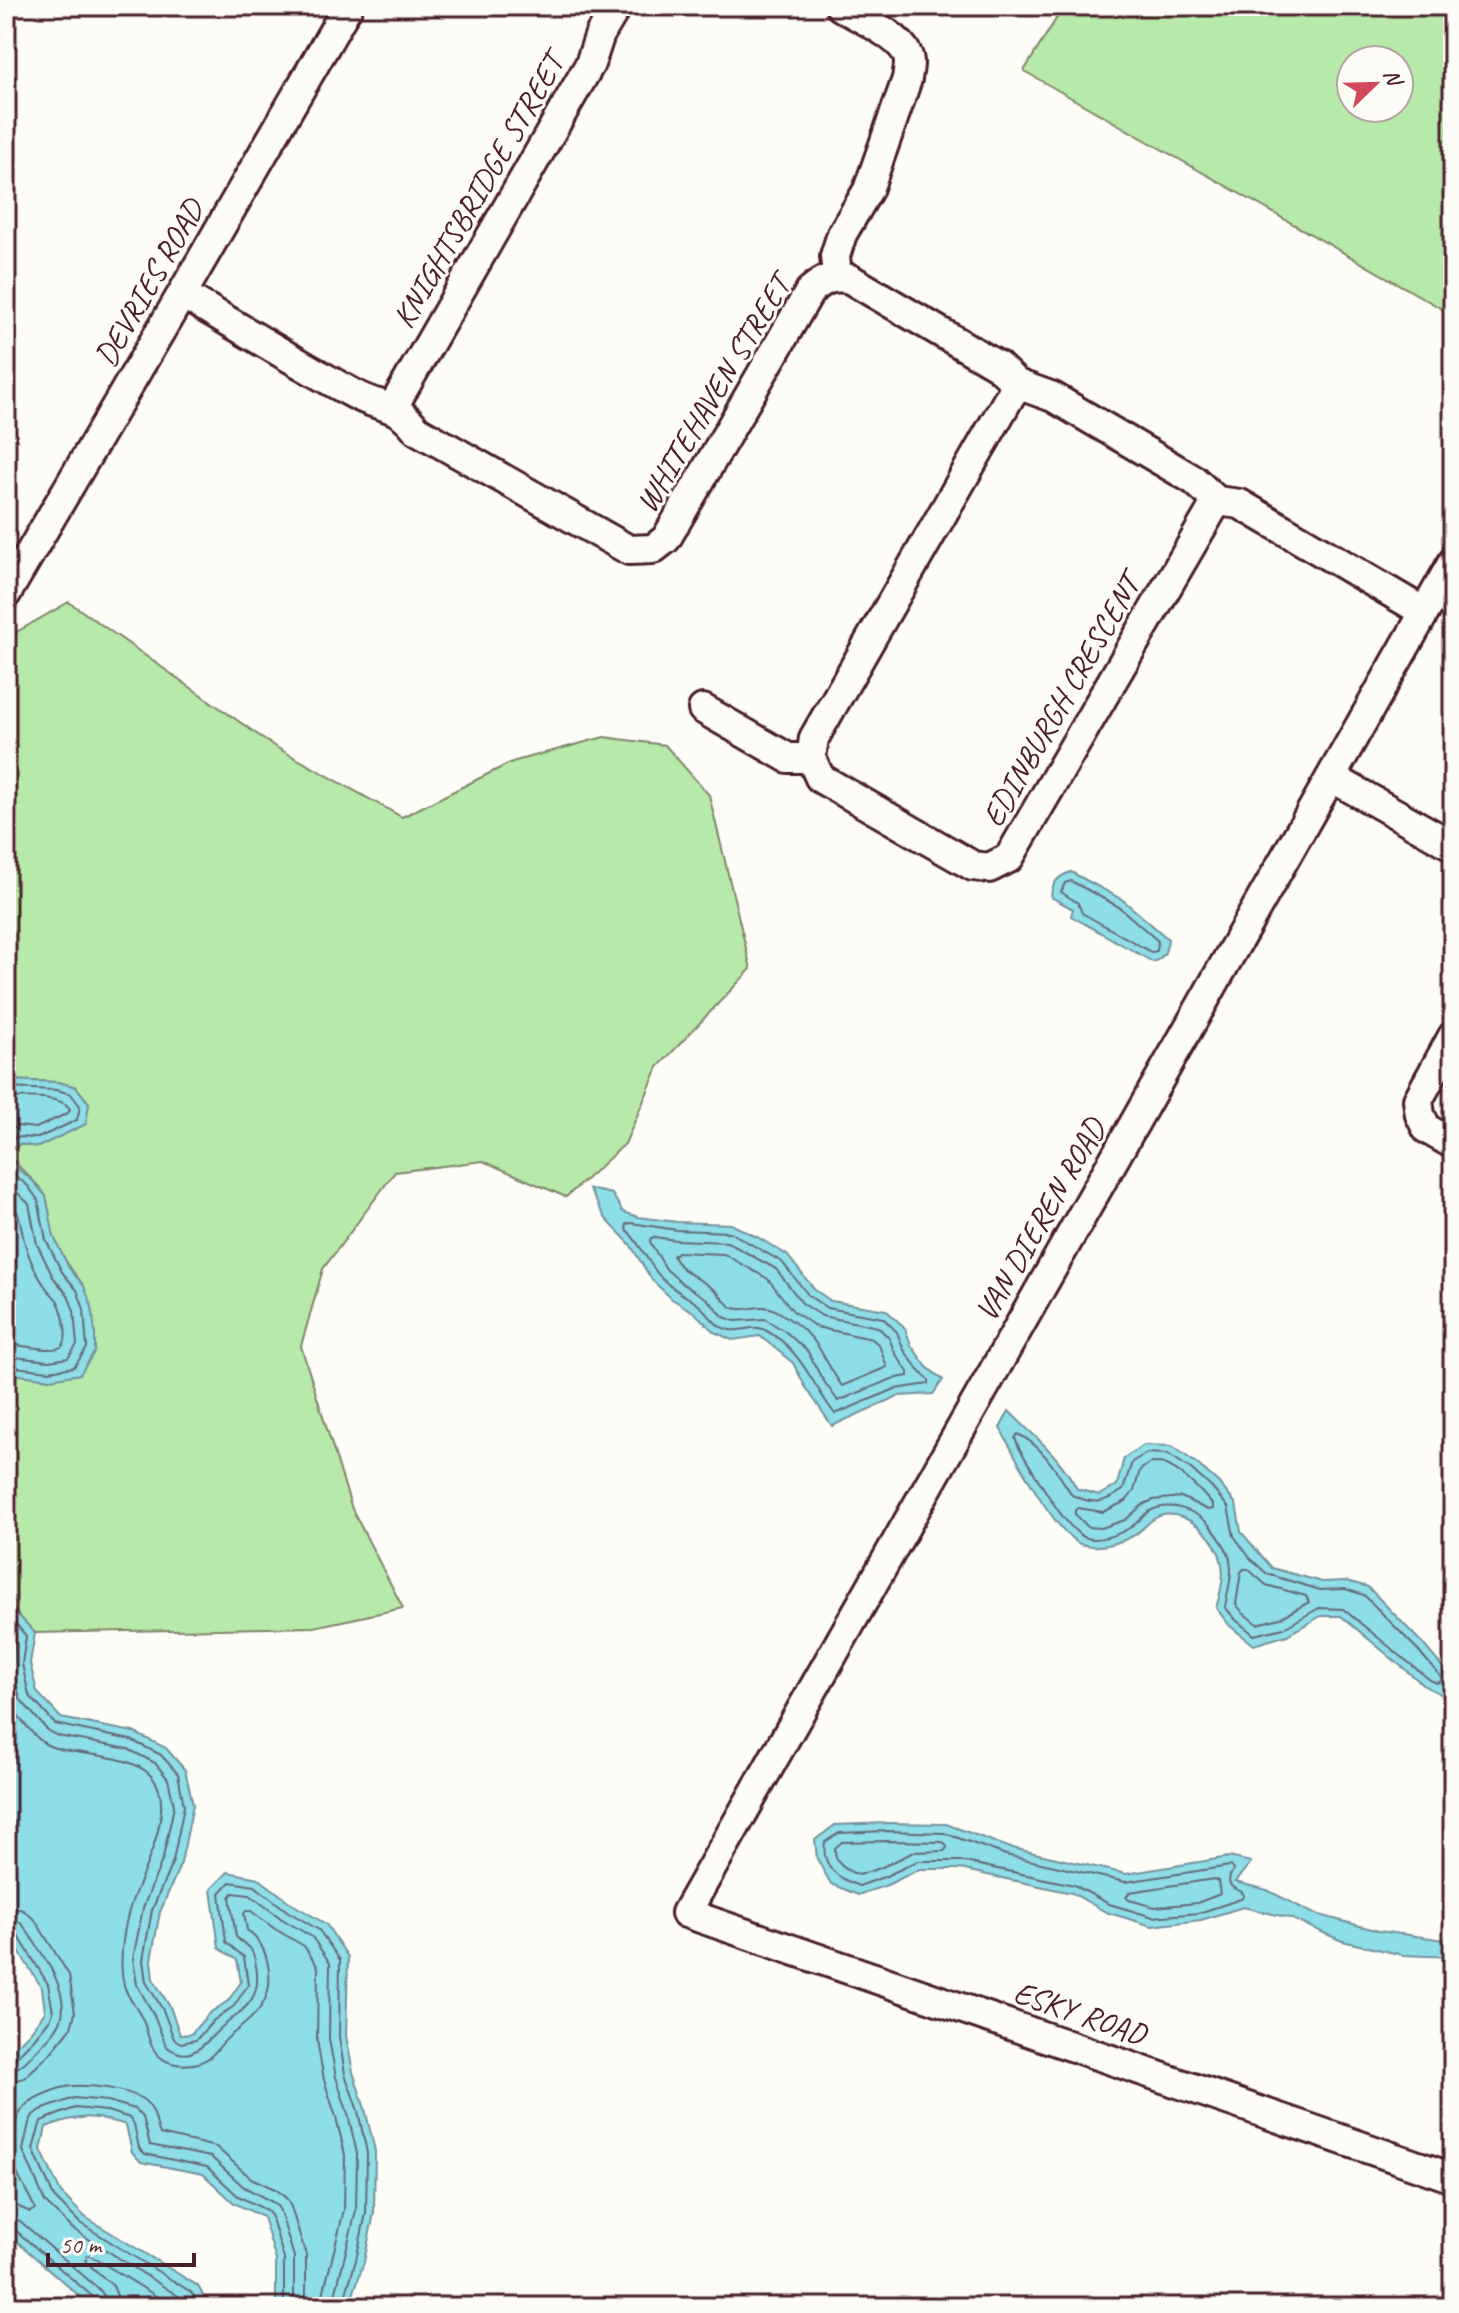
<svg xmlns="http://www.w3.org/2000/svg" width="1459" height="2313" font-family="Caveat,sans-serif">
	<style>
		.green { fill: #b7eaaa; stroke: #80846a; stroke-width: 2; fill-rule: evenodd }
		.water { fill: #8edee8; stroke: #73929c; stroke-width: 2 }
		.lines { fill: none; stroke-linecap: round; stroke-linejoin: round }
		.shore { stroke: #656b77; stroke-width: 2 }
		.minor-casing { stroke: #4a1f2b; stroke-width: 34 }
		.minor { stroke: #fdfcf7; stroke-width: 28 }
		.labels { text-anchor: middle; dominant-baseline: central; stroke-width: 6; stroke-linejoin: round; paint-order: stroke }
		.street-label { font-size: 32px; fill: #4a1f2b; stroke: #fdfcf7 }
	</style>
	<rect width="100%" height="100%" fill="#fdfcf7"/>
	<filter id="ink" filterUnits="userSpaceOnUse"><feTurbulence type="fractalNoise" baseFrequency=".0125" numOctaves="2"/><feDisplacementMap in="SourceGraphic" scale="16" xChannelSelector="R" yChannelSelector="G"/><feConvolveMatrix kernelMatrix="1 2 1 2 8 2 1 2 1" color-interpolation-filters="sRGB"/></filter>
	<g filter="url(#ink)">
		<path class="green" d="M1064,6h389v309l-429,-244zM1351,60h48v48h-48z
			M69,602l205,144 128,71 110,-55 92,-25 61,8 44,50 42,174 -93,98 -33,77 -59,53 -83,-36 -88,11 -72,97 -22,77 51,163 51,99 -89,19 -279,6 -29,-31v-229l44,6 34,-93c-12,-15 -24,-31 -30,-49 -5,-13 -3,-31 -10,-44 -10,-14 -25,-23 -34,-38l9,-11 19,3 47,-23 4,-21 -13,-16 -18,-5 -52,-2v-442z"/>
		<path class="water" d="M1071,872l52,28 45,39c-2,13 -3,18 -15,23l-82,-46 2,-7 -22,-12c1,-14 7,-21 20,-25z
			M6,1080l52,2 18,5 13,16 -3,21 -48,23 -19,-3 -9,11 8,14 15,12 13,15 8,41 15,31 15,18 8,21 3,26v18l-15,23 -30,5 -44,-6z
			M589,1189l23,5 11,18 15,5 39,5 54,2 26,13 30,18 28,35 16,11 55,9 19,18 6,17 16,22 16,13 -10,14 -35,2 -66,30 -27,-40 -12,-23 -33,-27 -28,4 -18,-8 -19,-19 -23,-14 -20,-19 -22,-36 -24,-25z
			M1009,1411c27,28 48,41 68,78l22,6 18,-10 7,-27 20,-13 28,1 24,17 22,19 18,22 5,28 31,36 50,14 24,-1 22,6 55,57 26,31h4v25l-27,-13 -85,-71h-20l-34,19 -33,10 -24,-19 -14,-18c8,-25 12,-48 -6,-70 -13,-16 -38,-32 -58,-18 -6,5 -12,12 -19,16 -12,6 -27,11 -41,10 -3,-1 -10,-1 -12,-2 -27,-14 -65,-88 -80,-116z
			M6,1602l29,31 -5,30 7,29 24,26 72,14 33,16 19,22 8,35 -12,58 -21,49 -9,48 2,19 17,28 10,28 11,-1 17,-20 20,-13 13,-19 -4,-22 -18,-12 -8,-59 17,-17 30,6 34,26 34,20 22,33 -2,79 7,36 12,37 10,42 -1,62 -10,49 -15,45h-73v-47l-13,-43 -29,-14 -31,-29 -62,-12 -9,-10 -6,-27c-34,-10 -47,-11 -80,2l-5,23 20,43 24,24 113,69 11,21h-117l-86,-75v-177l23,-22 16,-21 -3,-24 -36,-57z
			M887,1823l59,1 62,23 118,27 103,-17 22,5 -16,20 32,8 45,23 67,18 74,10v16l-50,-2 -61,-14 -52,-23 -47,-11 -42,13 -49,6 -46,-14 -34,-19 -112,-24h-40l-33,16 -29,10 -27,-11 -14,-25 -2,-19 20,-15z"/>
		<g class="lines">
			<path class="shore" d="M1071,881l48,26 39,34 -1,10 -6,1 -69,-39 -4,-10 -17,-11 4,-9z
				M6,1088l51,2 14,4 9,12 -3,14 -39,18 -22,-1 -10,10
				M6,1098c17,0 55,-4 64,11l-2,4 -32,15 -18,-2 -12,5
				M6,1164l7,10 15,12 10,14 8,40 16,32 15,18 7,19 3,39 -13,19 -25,4 -43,-5
				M6,1182l23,22 8,40 16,33 15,18 6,16 3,34 -9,13 -19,3 -43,-5
				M6,1197c17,14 13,31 20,50 4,13 11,28 19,39 3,5 8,9 12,14 5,8 14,41 4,47 -10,6 -42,-3 -55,-3
				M631,1223l46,7 53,2 52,30 27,34 18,12 56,10 14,14 7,18 16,22 9,8v4l-34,5 -60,25c-23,-29 -35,-67 -70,-84 -14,-8 -29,8 -47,-5 -6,-5 -11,-12 -17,-18 -14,-12 -32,-18 -43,-33 -12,-15 -19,-32 -32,-45l1,-5z
				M654,1237l22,3 51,2 49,27 26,34 20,13 56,11 11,11 6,15 13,19v4l-16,3 -54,22 -17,-24 -13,-25 -22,-20 -21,-13 -30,2 -11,-4 -17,-18 -24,-15 -17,-15 -16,-27 1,-4z
				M677,1252l47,2 44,25 25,32 23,16 56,12 7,6 8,22 -45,19c-9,-12 -15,-25 -23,-38 -9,-15 -27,-28 -42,-37 -17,-10 -29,2 -43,-3 -7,-2 -13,-12 -18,-17 -14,-12 -35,-18 -43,-35z
				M1018,1434c25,12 39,38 54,61 22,10 31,9 51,-5l9,-28 15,-9 21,1 23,15 21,19 16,19 6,29 16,22 17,16 53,16 25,-1 19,6 53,54 24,28v4l-4,2 -7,-3 -87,-71 -24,-1 -35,20 -30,7 -18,-15 -11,-13c7,-37 13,-48 -14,-80 -13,-16 -41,-27 -61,-16 -7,4 -12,12 -19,16 -11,7 -34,16 -47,10 -20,-9 -52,-69 -65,-89l-4,-10z
				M1150,1463c5,0 10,0 14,1 16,5 38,28 49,41v4l-5,1 -27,-13 -28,3 -9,4 -19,16 -24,8 -13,-1 -13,-13v-4l3,-2 25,4 23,-11 8,-10 6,-21z
				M1244,1569h4l18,16 40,11 3,6 -29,16 -23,6 -14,-11 -7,-9 5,-32z
				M6,1612l20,24 -4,28 7,31 26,29 76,16 30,15 17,19 6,32 -11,55 -21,49 -9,50 3,22 17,28 11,29 7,4 15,-3 18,-20 20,-14 14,-21 -4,-28 -18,-15 -6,-49 10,-11 25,4 32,25 32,19 21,30 -1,77 6,37 13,37 9,42 -1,60 -10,47 -14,47
				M6,1627l9,12 -3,26 8,34 28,32 10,5 70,13 27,14 13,16 6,27 -11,52 -20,50 -10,51 4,26 17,30 12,31c27,21 40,-6 57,-20 23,-18 39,-28 33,-60 -1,-6 -2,-13 -6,-18 -4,-4 -10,-7 -14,-11l-6,-40 3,-4 17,2 32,24 30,18 18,26 -1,76 7,38 12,37 9,40 -1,57 -24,96
				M6,1692c3,14 9,21 18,31 8,9 16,20 28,24 28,10 91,5 105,38 15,32 -14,86 -25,116 -8,23 -14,61 -8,84 3,12 12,22 18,33 6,12 6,28 17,38 13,12 38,11 51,1 8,-7 13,-16 21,-22 25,-19 44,-35 37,-70 -3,-16 -8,-24 -21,-35l-3,-16 2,-3h5l24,18 29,17 14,21 -1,73 7,40 12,37 9,38 -1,55 -24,97
				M887,1831l57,2 62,22 119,27 105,-16 3,4c-7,12 -5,17 9,22l2,4 -3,3 -42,14 -46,4 -44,-13 -35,-19 -114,-24h-42l-34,16 -25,9c-21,-7 -38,-19 -34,-44l14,-9z
				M887,1841l55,1 4,2 1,4 -3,3 -30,1 -34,16 -21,7c-13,-4 -25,-12 -24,-27l7,-6z
				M1214,1879l4,2 2,13 -23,9 -42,4 -26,-7 -3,-3 4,-5z
				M6,1906l17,4 12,10 34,55 6,38 -4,15 -21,26 -26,24 -18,5
				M6,1918l9,1 8,6c16,25 45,60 39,91 -2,12 -17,26 -26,35 -9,9 -16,19 -30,20
				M6,1928l10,4 32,52 5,28 -2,6 -17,21 -20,20 -8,1
				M6,2205l11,1 13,6 5,-3c-7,-18 -23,-38 -24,-57 -1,-14 5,-37 15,-47 10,-9 33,-18 46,-19 19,-1 58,3 73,15 11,9 10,22 15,33l56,13 35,31 26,12 10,9 4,8 15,48v52
				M6,2217l14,4 80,69 5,7 2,10
				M6,2227l8,2 79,68 4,10
				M119,2307l-1,-9 -5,-12 -27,-24 1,-6h4l83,51
				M189,2307l-6,-8 -110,-70 -28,-27 -22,-52 6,-27 4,-8 8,-5 33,-12 34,3 27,8 8,8 7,28 61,12 33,30 32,17 4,7 14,46v50
				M200,2307l-9,-15 -111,-69 -26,-26 -21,-48 8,-28 34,-13 32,3 23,7 4,6 5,24 6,6 62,13 31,29 28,14 5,5 13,44v48"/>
			<g class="minor-casing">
				<path id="minor" d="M837,276l-2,-20 7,-22 26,-44 39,-111c1,-9 4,-17 0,-25 -8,-19 -49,-37 -67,-48
					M182,294c57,33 114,69 172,100 27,15 42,8 63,36l212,120 24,-1 13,-10 144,-248c14,-12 22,-16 40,-12l148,87 19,18 36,13 141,83 23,21 23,3 184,108
					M1017,384l-203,354 -3,20 9,20 153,88 16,2 20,-10 208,-357
					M393,407l197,-343 10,-30 17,-28
					M1453,562l-767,1351 767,265
					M6,594l176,-300 166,-288
					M703,709l85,49h23
					M1331,777l122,69
					M1453,1036l-35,64 2,15 7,14 26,15"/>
			</g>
			<use href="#minor" class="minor"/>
		</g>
	</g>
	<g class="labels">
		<g class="street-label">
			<text transform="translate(478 191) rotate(-60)">KNIGHTSBRIDGE STREET</text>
			<text transform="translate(149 283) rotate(-60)">DEVRIES ROAD</text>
			<text transform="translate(713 394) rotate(-59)">WHITEHAVEN STREET</text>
			<text transform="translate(1061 701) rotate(-60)">EDINBURGH CRESCENT</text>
			<text transform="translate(1040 1220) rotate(-60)">VAN DIEREN ROAD</text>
			<text transform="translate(1080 2013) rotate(19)">ESKY ROAD</text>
		</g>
	</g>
	<rect width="1459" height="2313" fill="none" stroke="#fdfcf7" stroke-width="32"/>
	<rect x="16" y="16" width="1427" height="2281" fill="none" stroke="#4a1f2b" stroke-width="3" filter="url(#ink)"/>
	<g transform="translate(1375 84) rotate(67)"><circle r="38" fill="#fdfcf7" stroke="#b5a4a5" stroke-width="2"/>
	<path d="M0-6L14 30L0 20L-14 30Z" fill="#d1495b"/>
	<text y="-12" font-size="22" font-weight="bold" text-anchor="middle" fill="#4a1f2b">N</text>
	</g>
	<path d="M48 2253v12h146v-12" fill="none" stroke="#4a1f2b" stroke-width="4"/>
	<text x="60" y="2253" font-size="24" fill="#4a1f2b" stroke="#fdfcf7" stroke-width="6" paint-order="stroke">50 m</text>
</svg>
